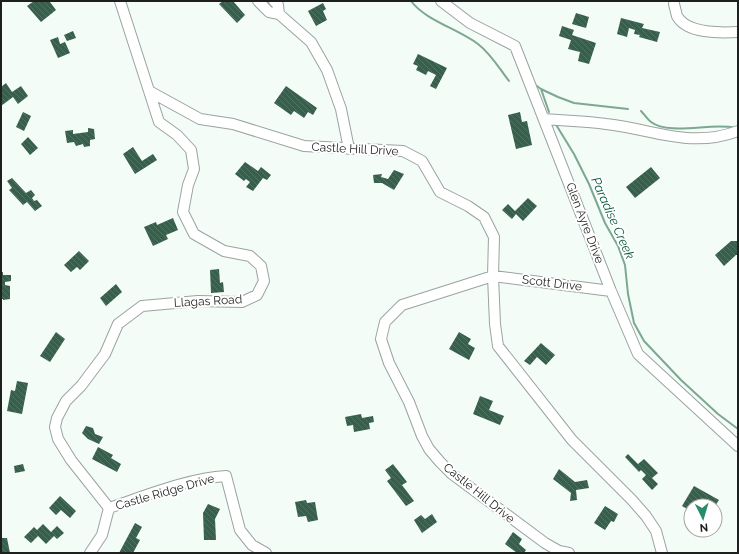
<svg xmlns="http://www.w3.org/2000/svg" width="739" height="554" font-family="Raleway,sans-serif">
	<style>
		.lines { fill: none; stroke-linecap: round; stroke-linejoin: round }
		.stream { stroke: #7ca892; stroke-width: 2 }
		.building { fill: url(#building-back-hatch) }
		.minor-casing { stroke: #9ba39f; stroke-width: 12 }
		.minor { stroke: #fff; stroke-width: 10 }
		.labels { text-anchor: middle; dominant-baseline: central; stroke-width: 4; stroke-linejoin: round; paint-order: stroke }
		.street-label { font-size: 12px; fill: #1d201e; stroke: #fff }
		.water-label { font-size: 13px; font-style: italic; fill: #0c5c40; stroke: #fff }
	</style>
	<defs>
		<pattern id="building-back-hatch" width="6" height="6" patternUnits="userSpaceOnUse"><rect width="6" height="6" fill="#365f4c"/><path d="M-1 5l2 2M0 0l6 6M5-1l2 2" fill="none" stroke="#517262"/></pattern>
	</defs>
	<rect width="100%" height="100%" fill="#f3fcf7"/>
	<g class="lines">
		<path class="stream" d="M411,1c14,19 47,28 67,43 13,10 21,24 31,37
			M534,84l7,5 8,23
			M541,89l17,8 16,6 54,6
			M641,111c3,3 7,9 10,11 19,14 62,0 84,6
			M555,123l19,31 15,30 16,39 13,23 7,19 3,29 6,29 10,18 37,39 37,34 20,15"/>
	</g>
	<path class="building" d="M34,1h17l-1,1 6,8 -15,12 -14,-16z
		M223,1h10l12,14 -8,8 -18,-19z
		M323,3l3,6 -3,2 4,9 -11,6 -8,-15z
		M576,13l13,4 -3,11 -14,-4z
		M621,18l23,6 -2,4 18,4 -3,10 -18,-5 1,-2 -6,-1 1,-4 -6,-2 -2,9 -10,-3z
		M562,26l12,4 -2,5 24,8 -7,21 -11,-3 2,-9 -12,-3 3,-9 -12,-4z
		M73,31l3,7 -9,3 -3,-6z
		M58,37l2,7 5,-2 5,11 -12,5 -8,-18z
		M418,54l29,14 -11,21 -6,-3 6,-11 -8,-4 -2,4 -10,-5 2,-4 -5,-2z
		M6,83l6,9 9,-6 7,10 -10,8 -5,-7 -12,9v-19z
		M286,86l31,22 -4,7 -5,-3 -4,6 -10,-7 -3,4 -17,-12z
		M23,112l8,4 -7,15 -8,-4z
		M520,112l2,10 5,-1 5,24 -16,4 -8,-34z
		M88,128l6,1 1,10 -5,1v6l-6,1 -1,-3 -7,2 -2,-4 -7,1 -2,-12 8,-1v4l15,-2z
		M28,137l10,11 -8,7 -9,-11z
		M133,147l9,14 11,-7 4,6 -22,14 -12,-20z
		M245,162l13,9 3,-4 10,8 -4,5 -4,-2 -10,13 -7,-4 4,-5 -4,-3 -2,2 -9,-7z
		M651,167l9,11 -25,20 -9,-11z
		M394,170l10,4 -10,16 -12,-7h-8l-1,-8 9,-1 -1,3 7,2z
		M12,178l14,15 5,-3 4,5 -3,3 2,3 3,-1 5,6 -7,5 -8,-9 -4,3 -14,-15 3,-2 -5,-7z
		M528,198l9,8 -14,15 -7,-7 -4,5 -10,-9 6,-6 7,7z
		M173,218l5,12 -12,5 2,4 -15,7 -9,-19 12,-5 1,3z
		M731,241h7v14h-2l-12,11 -9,-11z
		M79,251l10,10 -9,9 -3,-3 -6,5 -7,-7z
		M219,269l1,14 3,-1 1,10 -13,1 -1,-23z
		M1,272h2v3h8v6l-6,1v3l5,1v13l-7,1v-1h-2z
		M116,284l6,8 -16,14 -6,-8z
		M56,332l9,7 -15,23 -10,-6z
		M459,332l12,7 -3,5 7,4 -6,12 -20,-11z
		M541,343l14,12 -9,10 -9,-8 -7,8 -6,-4z
		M17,381l11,2 -6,31 -15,-3 4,-21 4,1z
		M480,396l13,5 -4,9 15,6 -4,9 -27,-11z
		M361,414l1,4 11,-2 1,6 -5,1 1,6 -16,3 -1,-7 -6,1 -2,-9z
		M86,426l7,2 2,6 8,3 -4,7 -11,-5 -6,-6z
		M98,447l15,8 -2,3 10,6 -4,8 -25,-13z
		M628,454l10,10 6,-5 14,14 -6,5 6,6 -6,6 -10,-11 4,-4 -5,-5 -2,2 -14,-15z
		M23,464l2,7 -10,2 -1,-7z
		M393,464l14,18 -5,3 12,16 -8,5 -19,-25 4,-3 -6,-8z
		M559,469l16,13 12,-2 2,8 -13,2 1,10 -7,1 1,-8 -18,-14z
		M694,486l25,14 -4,6h-24v5l-9,-5z
		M60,496l16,15 -6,7 -9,-8 -5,5 -7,-7z
		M306,500l1,3 8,-1 3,18 -10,2 -2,-6 -8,1 -3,-15z
		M208,504l12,5 -5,10 1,21h-12l-1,-27z
		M605,506l13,8 -4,8 -3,-1 -6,9 -11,-7z
		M432,514l5,8 -15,11 -8,-13 7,-5 4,4z
		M135,523l7,4 -6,11 4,2 -7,13h-14z
		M43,524l8,8 6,-6 7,7 -7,6 -3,-3 -8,8 -8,-8 -7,7 -7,-6 10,-10 3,3z
		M513,532l9,7 -3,5 7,6 -2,3h-7l-12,-9z
		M1,538h6l3,15h-9z"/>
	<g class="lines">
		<g class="minor-casing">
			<path id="minor" d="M258,1l11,11 10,2 32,28 16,28 14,39 8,40
				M274,1l4,4 1,9
				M441,1l29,22 45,23 96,245 27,63 100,92
				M674,4c1,4 2,8 3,12 10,18 43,17 61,16
				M149,91l51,28 33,5 71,22 99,5 19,10 18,31 28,14 16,11 10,20 -1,39 118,15
				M545,119c20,2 41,2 61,5 47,5 84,25 132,7
				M109,508c36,-12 80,-30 117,-32l14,54 12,15 14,8
				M90,553l12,-18 7,-27 -38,-48 -13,-21 -3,-12 2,-9 9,-17 15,-15 24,-32 13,-30 24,-18 56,-5 44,1 15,-7 7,-14 -3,-15 -11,-10 -26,-5 -30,-17 -11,-22 5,-27 6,-16 -3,-19 -14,-15 -18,-13 -39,-121
				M569,553l-10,-2 -14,-8 -93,-69 -12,-12 -11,-13 -7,-13 -13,-34 -20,-39 -8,-24 4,-17 17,-17 91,-29 2,48 3,22 74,94 60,60 14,16 10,15 6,22"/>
		</g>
		<use href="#minor" class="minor"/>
	</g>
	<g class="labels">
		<g class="street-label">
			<text transform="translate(355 149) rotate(3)">Castle Hill Drive</text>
			<text transform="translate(585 223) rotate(69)">Glen Ayre Drive</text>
			<text transform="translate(552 283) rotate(7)">Scott Drive</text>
			<text transform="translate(208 301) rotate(-3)">Llagas Road</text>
			<text transform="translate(165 492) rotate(-16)">Castle Ridge Drive</text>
			<text transform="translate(479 493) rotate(39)">Castle Hill Drive</text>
		</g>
		<g class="water-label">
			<text transform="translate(613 218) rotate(66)">Paradise Creek</text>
		</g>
	</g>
	<rect width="739" height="554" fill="none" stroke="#1d201e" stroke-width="4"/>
	<g transform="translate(703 518) rotate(175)"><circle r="19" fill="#ffffff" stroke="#a5a6a5"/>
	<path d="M0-3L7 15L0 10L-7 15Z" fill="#298c66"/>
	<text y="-6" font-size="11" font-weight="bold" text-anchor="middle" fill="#1d201e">N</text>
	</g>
</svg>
